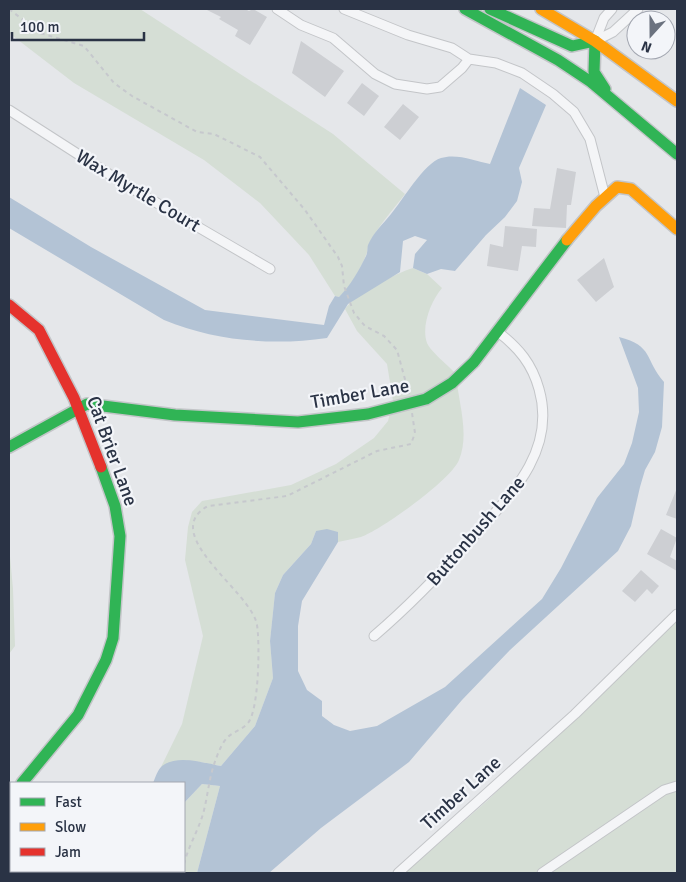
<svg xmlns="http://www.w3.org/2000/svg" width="686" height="882" font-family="Signika,sans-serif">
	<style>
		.green { fill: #d5ded5 }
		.water { fill: #b3c3d5 }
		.building { fill: #cdcfd3 }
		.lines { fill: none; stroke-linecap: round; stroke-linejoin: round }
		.street-casing { stroke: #c3c5c8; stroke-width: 11 }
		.fast-casing { stroke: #c3c5c8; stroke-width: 14 }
		.slow-casing { stroke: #c3c5c8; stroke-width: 14 }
		.jam-casing { stroke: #c3c5c8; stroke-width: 14 }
		.path { stroke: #c6c8cd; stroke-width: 2; stroke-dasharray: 4 4; stroke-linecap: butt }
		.street { stroke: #f4f5f7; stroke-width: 9 }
		.fast { stroke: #30b455; stroke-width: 11 }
		.slow { stroke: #ff9f0a; stroke-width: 11 }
		.jam { stroke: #e5322d; stroke-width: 11 }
		.labels { text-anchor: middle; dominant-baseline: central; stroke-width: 4.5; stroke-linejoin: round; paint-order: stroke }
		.street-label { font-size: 19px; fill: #2a3345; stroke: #f3f5f9 }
	</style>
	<rect width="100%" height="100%" fill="#e5e7ea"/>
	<path class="green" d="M9,9h131l193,125 72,60c-12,16 -27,32 -36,50 -2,3 -1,8 -3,11 -6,15 -15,31 -27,42l-4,-1 -26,-41 -49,-52 -56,-43 -130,-77 -65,-50z
		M413,268l14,6 15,14c-11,13 -21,38 -15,55 3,8 23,24 29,31 2,28 14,59 3,86 -8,20 -78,70 -98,77 -7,2 -15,3 -23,5v-10l-22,-1 -5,13 -28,31 -8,18 -5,48 3,37 -18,48 -34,40c-21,-4 -41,-10 -60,1l21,-43 21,-88 -18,-76 3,-33 4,-15 10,-11 89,-16 45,-21 38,-26 14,-17 5,-20 -6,-37 -30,-33 -12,-22c11,-16 49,-35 68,-41z
		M9,546l4,43 2,57 -6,8z
		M677,618v255h-272l82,-72z
		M202,784l18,2 -23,87h-94l3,-2h78v-68z"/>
	<path class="water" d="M520,88l26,17 -27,63 3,14 -5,19 -12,16 -19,18 -31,36 -14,-2 -14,5 -14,-6 2,-14 12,-14 -12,-4 -12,5 -3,31 -52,32 -21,34c-54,8 -112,3 -163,-18l-155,-92v-31l82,50 114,63 119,15 5,-19 6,-10 4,1c12,-12 20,-27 27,-41 2,-4 1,-8 2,-11 5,-12 15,-21 23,-31 11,-13 33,-51 50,-56 15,-5 35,3 49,6z
		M619,337c35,9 25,22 45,45l-2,45 -7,25 -10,18 -5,17 -9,39 -13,25 -108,99 -48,50 -53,62 -88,66 -52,45h-72l23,-87 -18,-2 -18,19v-20h-31c2,-5 5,-14 9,-17 15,-12 42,-3 59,0l34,-40 18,-48 -3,-37 5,-48 8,-18 28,-31 5,-13 11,-2 11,3v10l-36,59 -4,25v45l9,19 15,11v15l12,9 16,6 27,-5 68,-39 97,-88 19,-31 36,-70 27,-34 8,-21 7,-31 -1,-24z"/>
	<path class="building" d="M205,9h40l4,2 4,-2 14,8 -17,28 -15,-9 3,-6 -19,-11 2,-2z
		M301,41l43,30 -19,26 -33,-24z
		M362,83l17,13 -15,20 -17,-13z
		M403,104l16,13 -19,23 -16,-13z
		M557,168l19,4 -5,33h-4l-1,23 -34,-2 2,-18 16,1z
		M505,226l32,3 -1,18 -14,-1 -4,25 -31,-5 3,-22 13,3z
		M604,258l10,29 -18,15 -19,-22z
		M677,488v31l-11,-4z
		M661,529l16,9 -7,19 7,4v10l-30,-17z
		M641,570l18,16 -7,8 -5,-5 -12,13 -13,-11z"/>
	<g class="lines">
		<g class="street-casing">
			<path id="street" d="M277,9l24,16 32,13 42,36 20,10 32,5 13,-2 22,-19 7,-9
				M344,9l64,26 44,13 17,11 27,4 26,10 31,21 21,18 16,27 15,58
				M595,41l18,-9 25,-23
				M595,41l9,-23 8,-9
				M9,110l117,75 144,84
				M374,636c35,-30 66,-62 96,-96 39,-43 87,-88 69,-151 -7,-25 -20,-41 -41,-57
				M9,798l2,-3
				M398,873l177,-159 102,-100
				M542,873l122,-83 13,-4"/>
		</g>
		<g class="fast-casing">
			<path id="fast" d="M465,9l93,51 33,22 86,72
				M490,9l82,37 23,-5
				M595,41l-1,31 11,17
				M9,447l78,-43 88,11 123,7 70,-8 58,-15 26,-16 22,-21 93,-122
				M22,783l56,-68 28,-55 7,-22 7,-102 -5,-30 -14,-39"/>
		</g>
		<g class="slow-casing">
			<path id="slow" d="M541,9l54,32 82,60
				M567,240l29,-34 21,-19 14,2 46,40"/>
		</g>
		<g class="jam-casing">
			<path id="jam" d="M9,305l30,25 35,68 27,69"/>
		</g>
		<path class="path" d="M9,9l31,24 44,13 30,37 18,13 65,36 17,2 46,23 45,53 33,47 4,9 2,20 10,27 11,13 19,10 13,14 12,44
			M184,864c4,-17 14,-33 19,-50 5,-18 6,-38 13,-55 2,-6 6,-16 11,-21 5,-6 15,-8 21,-15 11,-13 12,-80 9,-98 -5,-33 -100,-91 -49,-119l79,-10 90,-45 34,-7 4,-11 -3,-20
			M182,873v-2"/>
		<use href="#street" class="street"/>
		<use href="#fast" class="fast"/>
		<use href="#slow" class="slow"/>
		<use href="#jam" class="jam"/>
	</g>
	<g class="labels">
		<g class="street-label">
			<text transform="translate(138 191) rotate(31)">Wax Myrtle Court</text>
			<text transform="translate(360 394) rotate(-10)">Timber Lane</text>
			<text transform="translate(112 451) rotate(70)">Cat Brier Lane</text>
			<text transform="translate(476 531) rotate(-49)">Buttonbush Lane</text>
			<text transform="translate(461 793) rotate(-42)">Timber Lane</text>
		</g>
	</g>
	<rect width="686" height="882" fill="none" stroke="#2a3345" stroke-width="20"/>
	<rect x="10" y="782" width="175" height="90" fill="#f3f5f9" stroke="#a3a7b1"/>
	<rect x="20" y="798" width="25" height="8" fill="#30b455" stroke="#a3a7b1"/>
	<text x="55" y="807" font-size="15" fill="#2a3345">Fast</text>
	<rect x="20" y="823" width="25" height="8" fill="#ff9f0a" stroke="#a3a7b1"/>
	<text x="55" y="832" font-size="15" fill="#2a3345">Slow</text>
	<rect x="20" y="848" width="25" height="8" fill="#e5322d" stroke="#a3a7b1"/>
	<text x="55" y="857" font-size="15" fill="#2a3345">Jam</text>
	<g transform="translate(651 35) rotate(201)"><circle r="24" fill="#f3f5f9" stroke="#a3a7b1"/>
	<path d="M0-4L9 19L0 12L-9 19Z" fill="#6b727f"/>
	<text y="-8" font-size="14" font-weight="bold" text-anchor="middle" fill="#2a3345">N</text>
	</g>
	<path d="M12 32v8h132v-8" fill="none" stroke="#2a3345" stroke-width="2.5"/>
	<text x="20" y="32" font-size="15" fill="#2a3345" stroke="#f3f5f9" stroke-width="4" paint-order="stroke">100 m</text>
</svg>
